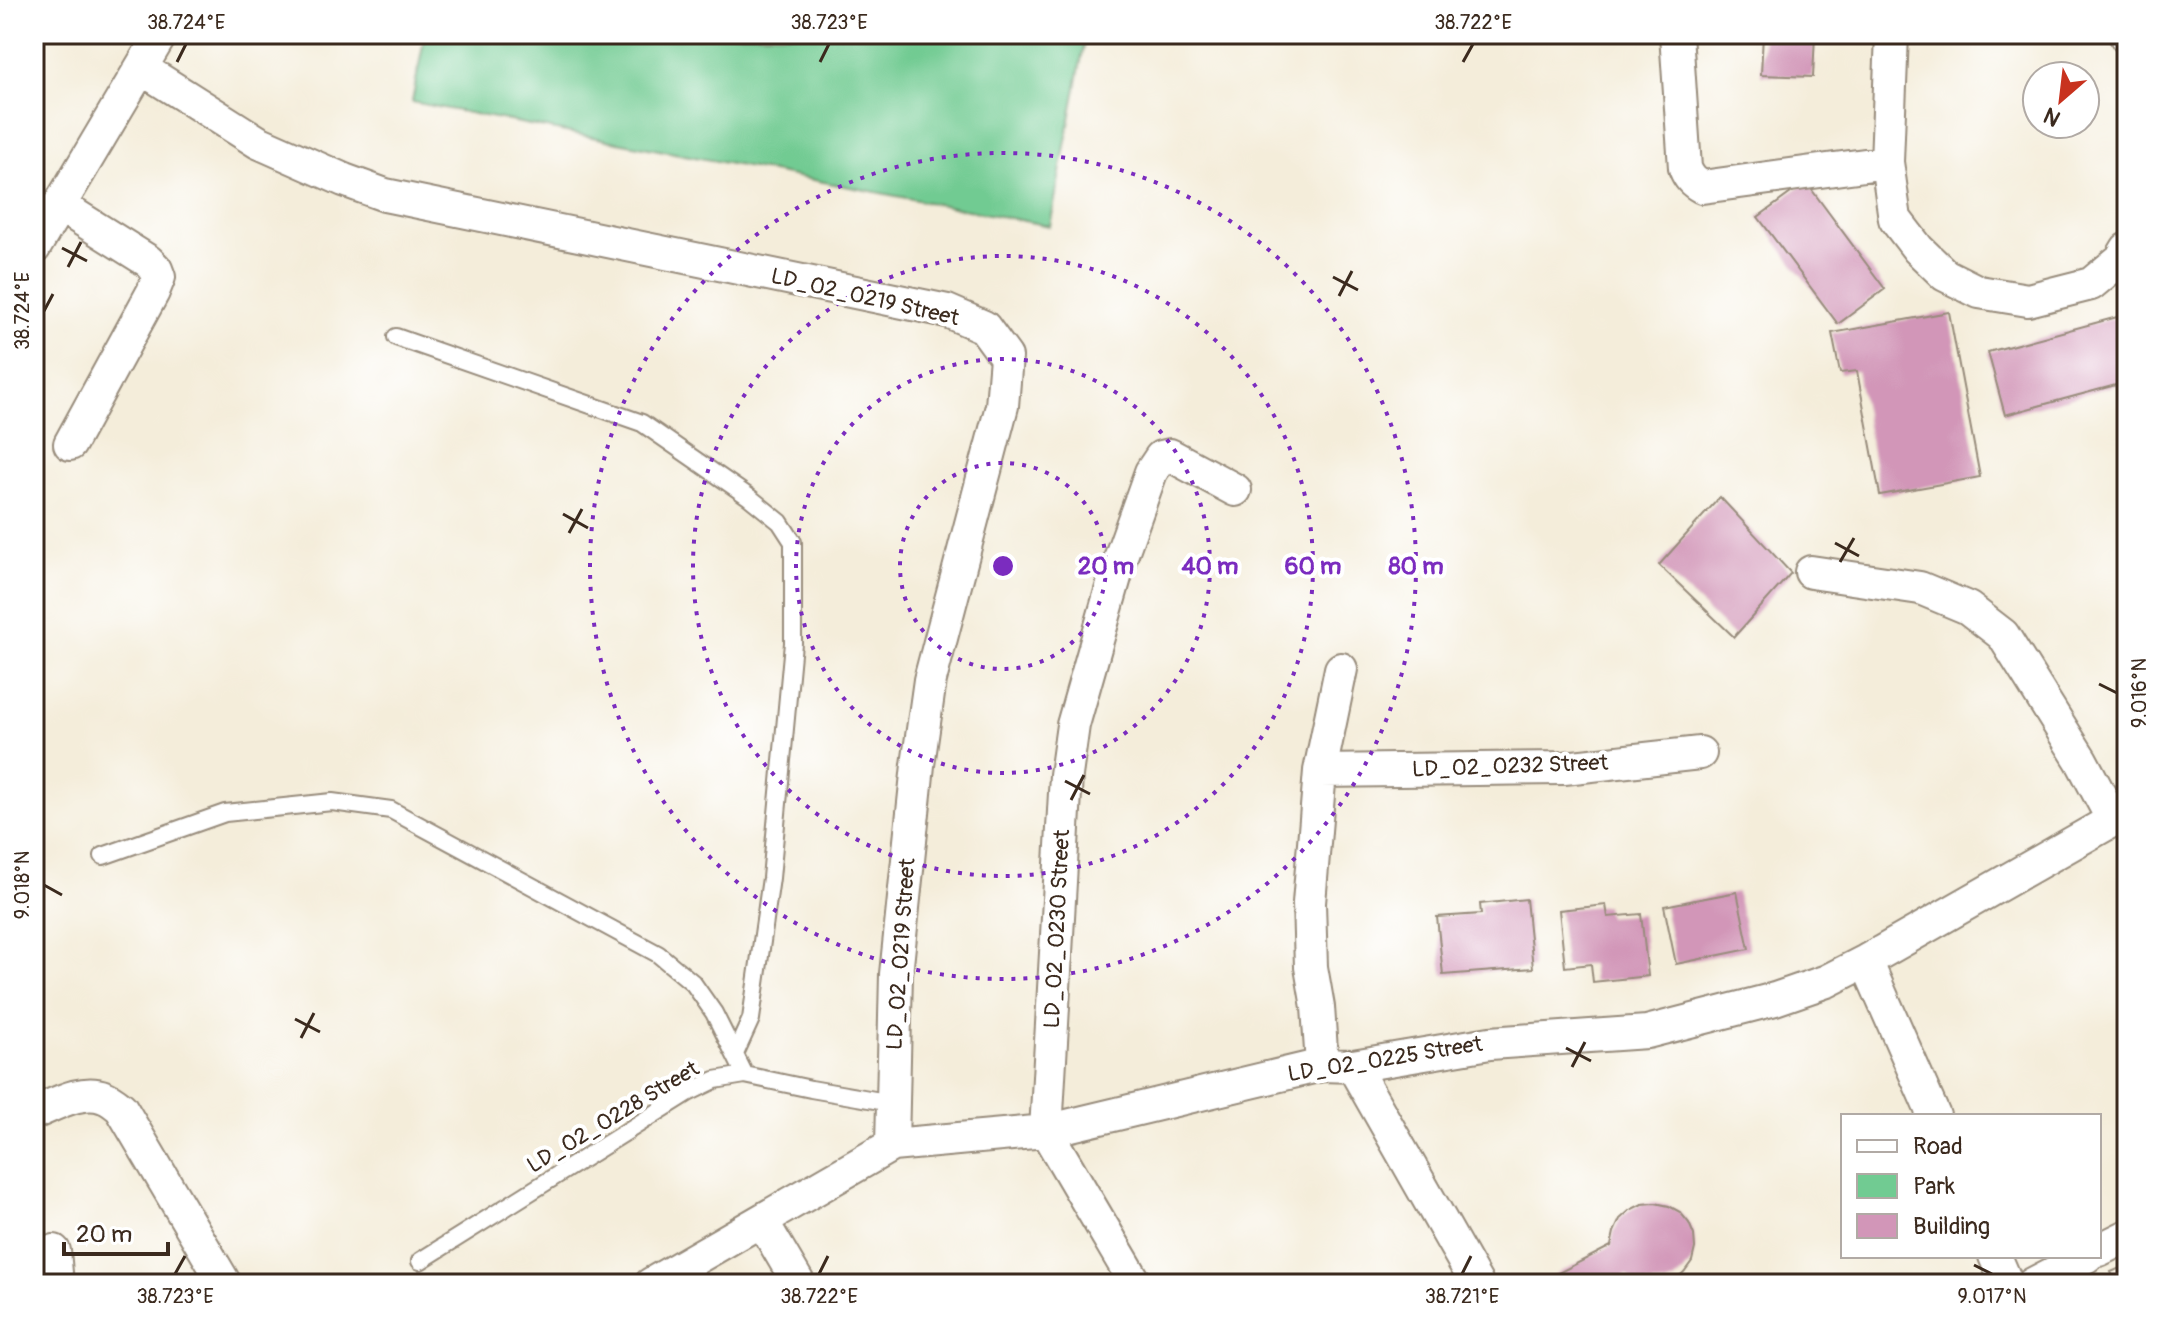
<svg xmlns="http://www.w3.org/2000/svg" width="2161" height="1318" font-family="Pangolin,sans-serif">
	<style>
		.green { fill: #71cb92; stroke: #567a58; stroke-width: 2 }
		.building { fill: #d296b8 }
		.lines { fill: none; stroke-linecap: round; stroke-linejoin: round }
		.lane-casing { stroke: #988c7c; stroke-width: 20 }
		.street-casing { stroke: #988c7c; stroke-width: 36 }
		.lane { stroke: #fff; stroke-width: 16 }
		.street { stroke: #fff; stroke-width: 32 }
		.ticks { fill: none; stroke: #3b2a1e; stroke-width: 3 }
		.ring { fill: none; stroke: #7b2cbf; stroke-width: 4; stroke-dasharray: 4 8 }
		.labels { text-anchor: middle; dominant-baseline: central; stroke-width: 8; stroke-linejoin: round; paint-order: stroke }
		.street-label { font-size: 22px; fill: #3b2a1e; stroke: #fff }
		.centre { fill: #7b2cbf; stroke: #fff; stroke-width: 4 }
		.ring-label { font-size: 24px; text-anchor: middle; font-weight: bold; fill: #7b2cbf; stroke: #fff; stroke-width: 8; stroke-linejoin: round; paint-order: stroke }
		.neatline { fill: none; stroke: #3b2a1e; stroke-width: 3 }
		.ticks-label { font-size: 20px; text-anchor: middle; fill: #3b2a1e }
	</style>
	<rect width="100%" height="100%" fill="#fff"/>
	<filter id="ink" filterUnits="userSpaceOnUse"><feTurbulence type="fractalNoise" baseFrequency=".0125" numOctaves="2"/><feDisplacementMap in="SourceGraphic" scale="16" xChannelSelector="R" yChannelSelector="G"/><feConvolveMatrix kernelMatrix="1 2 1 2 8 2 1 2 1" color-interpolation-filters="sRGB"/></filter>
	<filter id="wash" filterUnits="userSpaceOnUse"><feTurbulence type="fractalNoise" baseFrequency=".006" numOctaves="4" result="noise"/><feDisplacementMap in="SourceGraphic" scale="32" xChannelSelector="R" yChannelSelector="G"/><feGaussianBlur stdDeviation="1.8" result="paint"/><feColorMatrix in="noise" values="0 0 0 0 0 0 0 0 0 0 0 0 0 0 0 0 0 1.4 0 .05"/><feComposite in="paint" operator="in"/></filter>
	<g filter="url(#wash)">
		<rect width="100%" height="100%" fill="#f4edda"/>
		<path class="green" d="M425,34h661l-36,192 -638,-124z"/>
		<g id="blocks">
			<path class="building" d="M1763,34h52l-2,43 -52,-2z
				M1806,182l79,107 -47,35 -80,-107z
				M1949,312l31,165 -100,18 -23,-124 -17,2 -8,-40z
				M2121,316l6,22v44l-122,33 -17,-63z
				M1720,497l71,76 -57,64 -75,-72z
				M1737,892l12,57 -73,15 -12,-58z
				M1526,899l7,69 -90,7 -6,-58 44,-3 -1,-10z
				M1606,905l2,12 33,-3 7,62 -55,6 -2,-18 -26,3 -6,-57z
				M1655,1203l14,3 11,6 9,11 5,12 1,13 -3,13 -8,11 -10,9 -9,3h-21l-9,-2 -9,-7 -18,9h-71l74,-38 3,-14 6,-13 10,-9 12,-6z
				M2127,1265v19h-11l-5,-12z"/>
		</g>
	</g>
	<g filter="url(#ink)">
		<use href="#blocks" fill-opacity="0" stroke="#988c7c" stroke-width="2"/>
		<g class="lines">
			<g class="lane-casing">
				<path id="lane" d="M396,337l246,86 107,74 31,25 13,20v101l-22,235 -20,141 -16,35
					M103,856l122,-43 107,-11 59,8 267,144 35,29 21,30 31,62
					M420,1261l268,-168 27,-13 30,-5 66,14 81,14"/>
			</g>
			<g class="street-casing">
				<path id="street" d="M1676,34l9,134c4,10 8,14 17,19l185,-25
					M1892,34l-5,128 8,57 23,30 27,26 34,17 49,8 63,-16 30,-25 6,-10
					M2125,34l2,4
					M141,68l117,74 86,38 41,15 562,116 37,16 22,30 -4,49 -72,274 -12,85 -22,209 -4,171
					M59,205l89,56 8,8 3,8 -6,15 -83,152
					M34,248l127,-214
					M1811,572l109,16 48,20 35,27 78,125 32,60
					M1320,771l244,-3 136,-15
					M1866,961l68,155
					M1322,1065l-4,-58 -7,-40 -2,-64 11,-132 21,-102
					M1353,1066l124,218
					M34,1113c20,-8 48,-25 70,-16 6,2 12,7 17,11l104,176
					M762,1221l37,63
					M2099,1250l28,-14
					M54,1251l3,33
					M1995,1256l12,28
					M651,1284l241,-139 154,-14 276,-66 31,1 137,-23 157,-11 128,-33 52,-18 39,-20 247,-141 14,-5
					M1136,1284l-90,-153 20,-356 7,-50 48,-169 30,-84 10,-15 9,-2 65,35
					M2033,1284l54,-28"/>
			</g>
			<use href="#lane" class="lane"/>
			<use href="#street" class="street"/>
		</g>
	</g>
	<path class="ticks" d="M177,62l9,-18M820,62l9,-18M1463,62l10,-18M62,248l25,13M68,267l13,-25M1333,277l25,13M1339,296l13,-25M44,311l9,-17M563,514l25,14M569,533l13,-24M1835,543l24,13M1840,562l14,-24M2099,684l18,9M1065,781l25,13M1071,800l13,-25M44,885l18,10M295,1019l25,13M301,1038l13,-25M1566,1048l25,13M1572,1067l13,-25M1974,1265l18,9M175,1274l10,-18M819,1274l9,-18M1462,1274l9,-18"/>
	<g class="ring">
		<circle cx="1003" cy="566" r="103"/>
		<circle cx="1003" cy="566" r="207"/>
		<circle cx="1003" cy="566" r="310"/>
		<circle cx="1003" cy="566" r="413"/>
	</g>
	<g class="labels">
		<g class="street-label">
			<text transform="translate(865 297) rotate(13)">LD_02_0219 Street</text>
			<text transform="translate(1510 766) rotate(-2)">LD_02_0232 Street</text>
			<text transform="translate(1057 929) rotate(-87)">LD_02_0230 Street</text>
			<text transform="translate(901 954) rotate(-86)">LD_02_0219 Street</text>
			<text transform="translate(1385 1059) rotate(-9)">LD_02_0225 Street</text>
			<text transform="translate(613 1117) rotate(-31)">LD_02_0228 Street</text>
		</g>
	</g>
	<circle cx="1003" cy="566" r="12" class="centre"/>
	<g class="ring-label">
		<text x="1106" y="574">20 m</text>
		<text x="1210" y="574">40 m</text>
		<text x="1313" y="574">60 m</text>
		<text x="1416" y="574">80 m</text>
	</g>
	<rect width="2161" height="1318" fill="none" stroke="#fff" stroke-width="88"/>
	<rect x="1841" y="1114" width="260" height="144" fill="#ffffff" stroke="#b1aaa5" stroke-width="2"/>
	<rect x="1857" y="1140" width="40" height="12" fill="#ffffff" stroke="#b1aaa5" stroke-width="2"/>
	<text x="1913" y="1154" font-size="24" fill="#3b2a1e">Road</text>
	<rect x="1857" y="1174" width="40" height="24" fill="#71cb92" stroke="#b1aaa5" stroke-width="2"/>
	<text x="1913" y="1194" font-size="24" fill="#3b2a1e">Park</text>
	<rect x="1857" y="1214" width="40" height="24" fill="#d296b8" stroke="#b1aaa5" stroke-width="2"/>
	<text x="1913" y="1234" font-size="24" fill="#3b2a1e">Building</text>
	<g transform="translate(2061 100) rotate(208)"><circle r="38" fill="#ffffff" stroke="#b1aaa5" stroke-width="2"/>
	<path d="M0-6L14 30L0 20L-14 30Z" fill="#c8321e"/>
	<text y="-12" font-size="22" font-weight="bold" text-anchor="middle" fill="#3b2a1e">N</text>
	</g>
	<path d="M64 1242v12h104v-12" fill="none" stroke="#3b2a1e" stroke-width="4"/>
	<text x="76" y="1242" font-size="24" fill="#3b2a1e" stroke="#ffffff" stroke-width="6" paint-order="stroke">20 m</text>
	<rect x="44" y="44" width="2073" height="1230" class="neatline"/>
	<g class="ticks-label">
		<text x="186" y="29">38.724°E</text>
		<text x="829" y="29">38.723°E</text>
		<text x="1473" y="29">38.722°E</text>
		<text transform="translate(22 311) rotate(-90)" y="7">38.724°E</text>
		<text transform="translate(2139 693) rotate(-90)" y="7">9.016°N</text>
		<text transform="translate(22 885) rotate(-90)" y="7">9.018°N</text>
		<text x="175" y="1303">38.723°E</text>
		<text x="819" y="1303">38.722°E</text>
		<text x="1462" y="1303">38.721°E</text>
		<text x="1992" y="1303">9.017°N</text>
	</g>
</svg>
